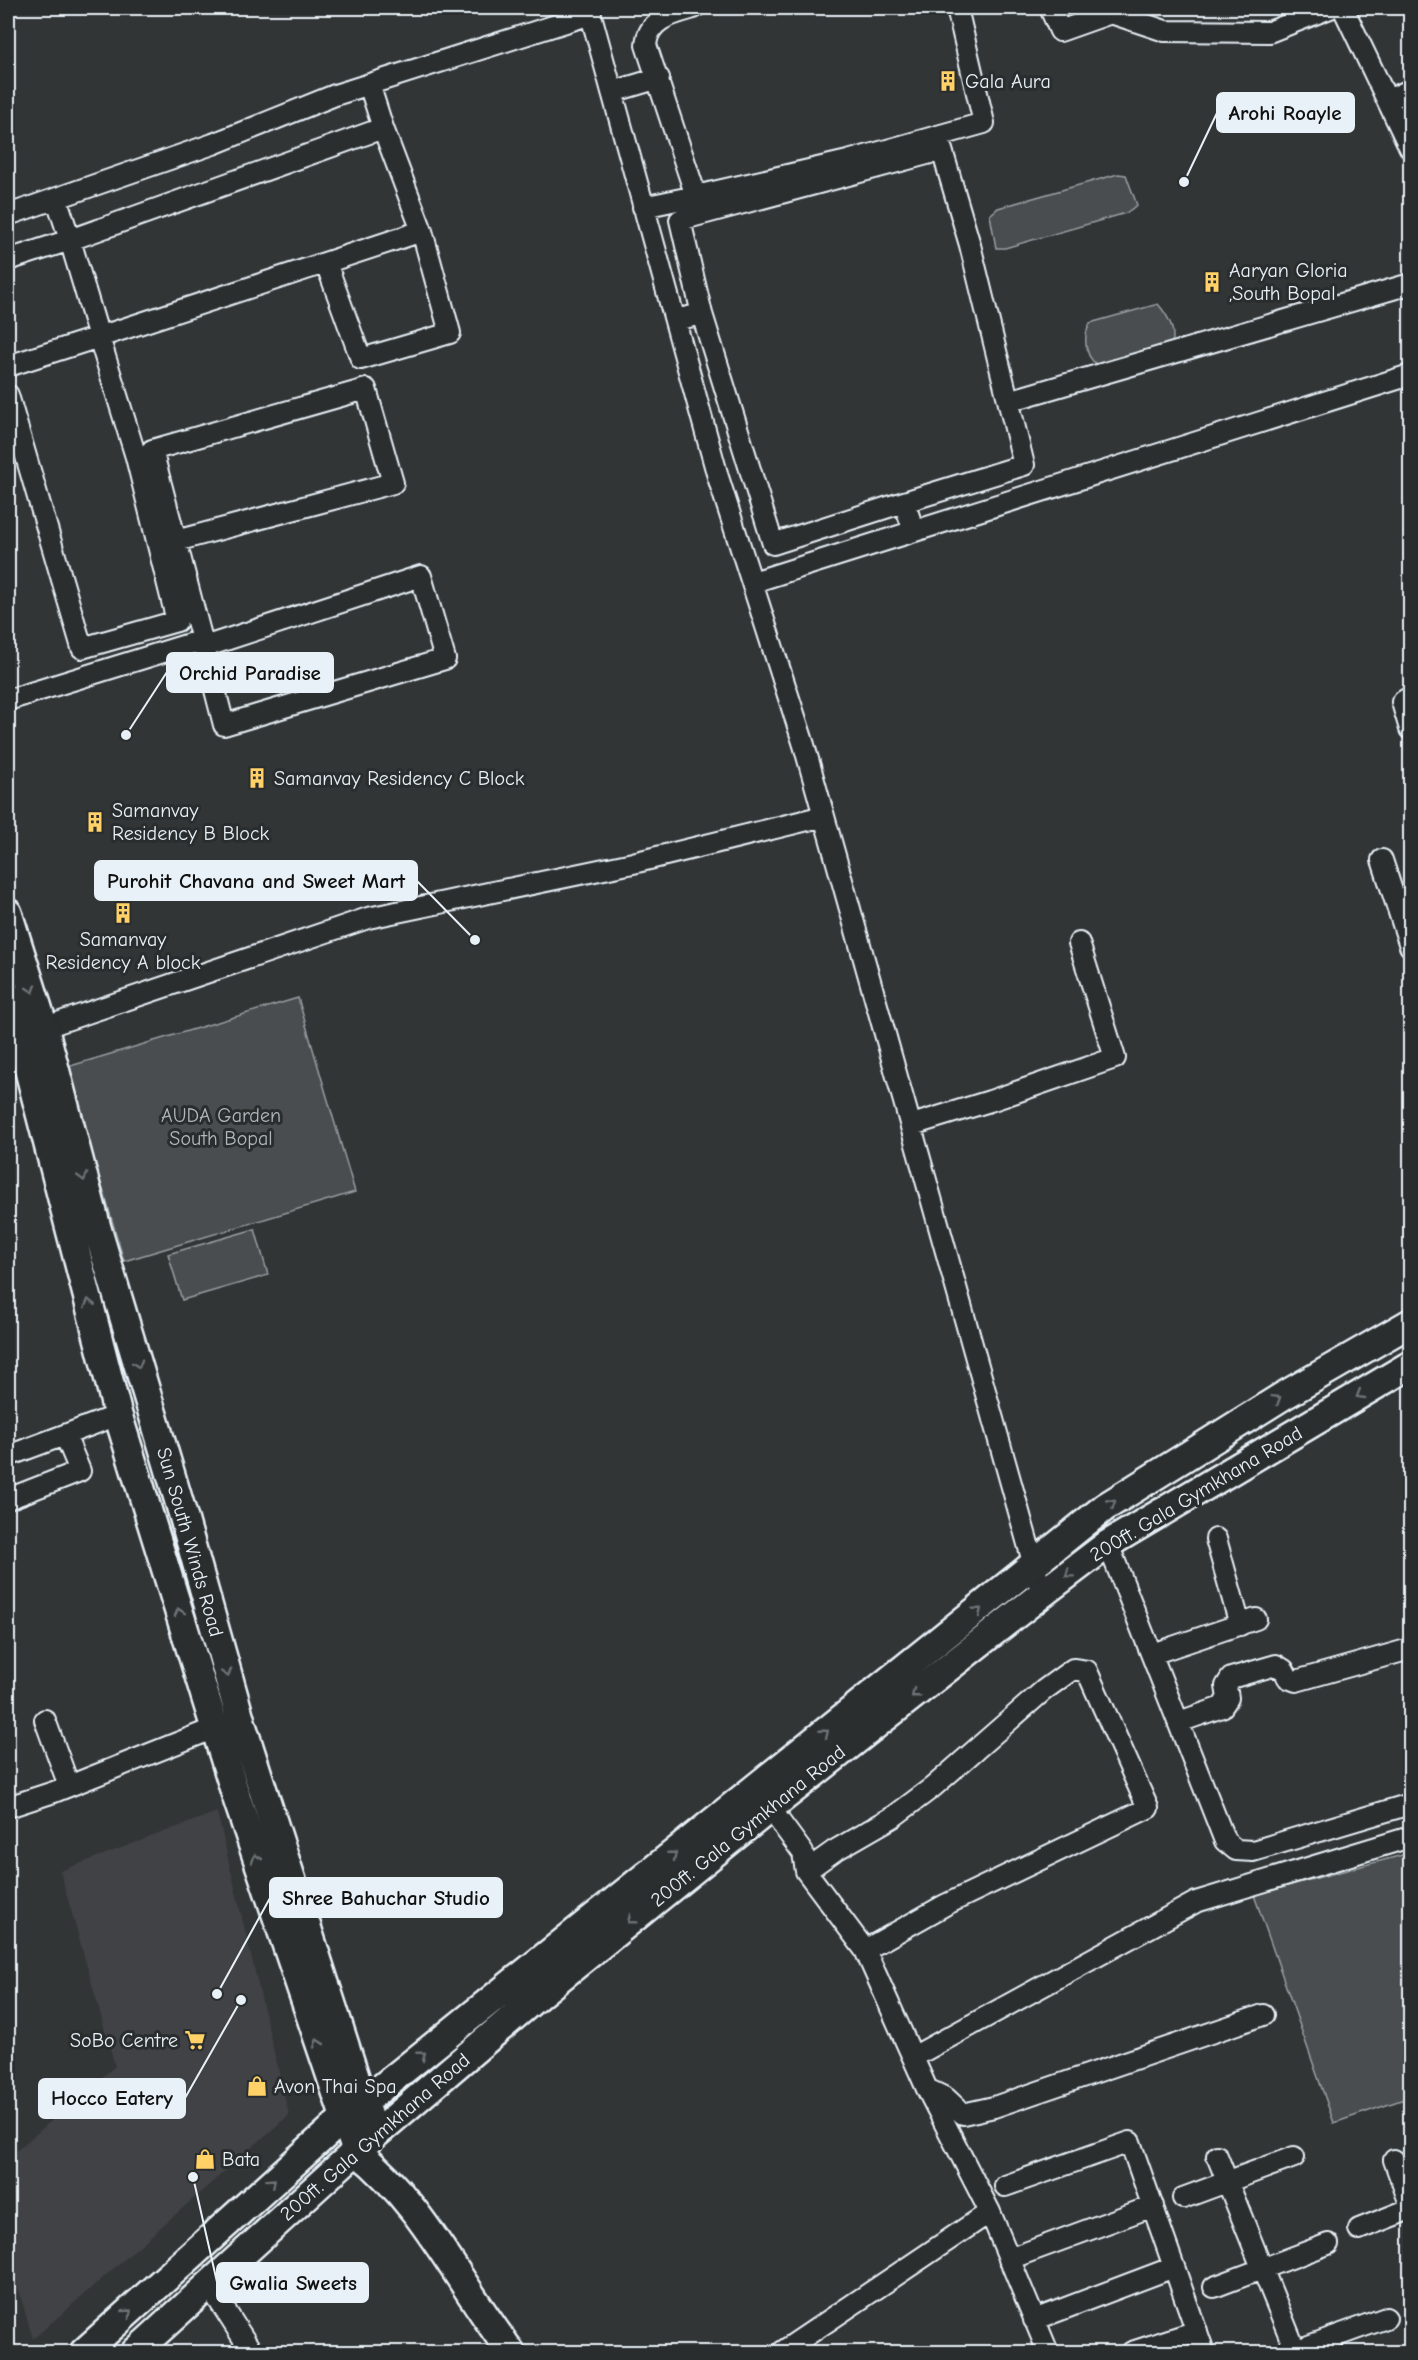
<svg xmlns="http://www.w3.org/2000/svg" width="1418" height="2360" font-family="'Comic Neue',sans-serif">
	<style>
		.built { fill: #3f4244 }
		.green { fill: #494d4f; stroke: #989fa4; stroke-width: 1.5 }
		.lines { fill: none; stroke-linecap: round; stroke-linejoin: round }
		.street-casing { stroke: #e8f1f8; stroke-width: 24 }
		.secondary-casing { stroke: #e8f1f8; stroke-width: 32 }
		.street { stroke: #2a2d2e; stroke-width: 20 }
		.secondary { stroke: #2a2d2e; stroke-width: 27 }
		.oneway { stroke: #6c7275 }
		.labels { text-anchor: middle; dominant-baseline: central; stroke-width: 6; stroke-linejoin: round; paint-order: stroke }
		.poi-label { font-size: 20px; fill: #e8f1f8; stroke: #2a2d2e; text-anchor: start }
		.park-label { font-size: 20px; fill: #b0b8bd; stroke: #2a2d2e }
		.street-label { font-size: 20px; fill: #e8f1f8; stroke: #2a2d2e }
		.leader { fill: none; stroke: #e8f1f8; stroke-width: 2 }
		.callout-dot { fill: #e8f1f8; stroke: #2a2d2e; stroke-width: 2 }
		.callout { fill: #e8f1f8; stroke: #e8f1f8; stroke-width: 2 }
		.callout-label { font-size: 21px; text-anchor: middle; font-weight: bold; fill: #111 }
	</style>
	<rect width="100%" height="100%" fill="#323536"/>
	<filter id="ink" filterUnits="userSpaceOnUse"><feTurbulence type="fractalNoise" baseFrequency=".0167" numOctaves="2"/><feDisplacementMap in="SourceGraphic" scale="12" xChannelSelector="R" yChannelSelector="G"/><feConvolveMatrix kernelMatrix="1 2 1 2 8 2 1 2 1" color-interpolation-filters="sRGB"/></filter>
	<g filter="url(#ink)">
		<path class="built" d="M217,1812l72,303 -256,224 -25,-85v-96l107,-92 -55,-195z"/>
		<path class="green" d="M1118,174l8,1 11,30 -11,8 -121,35h-9l-6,-33 8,-7z
			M1158,304c11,13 19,27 13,44l-68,20c-18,-7 -21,-29 -13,-45z
			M298,998l57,194 -231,69 -57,-194z
			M255,1229l13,46 -86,25 -14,-46z
			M1410,1853v244l-76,26 -80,-228z"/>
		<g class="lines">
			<g class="street-casing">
				<path id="street" d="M589,8l129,469 86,268 238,849
					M694,8c-21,6 -46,11 -48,37l50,151 152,-35 136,-38 -27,-115
					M1050,8l10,23 51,-18 54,18 104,1 61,-24
					M1343,8l67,140
					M369,84l14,44
					M612,92l47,-14
					M1388,100l22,-10
					M643,207l53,-11
					M8,215l205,-71 122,-49 256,-81
					M8,260l62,-20 29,97 323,-106 -39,-103 -313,112 -13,-40
					M326,263l35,96 89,-26 -28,-102
					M702,314l71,230 131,-42
					M675,320l27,-6 -22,-94 262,-70 28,95 54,220 -120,37 10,29
					M8,366l91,-29 37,120 41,164 -95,27 -74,-253
					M1019,398l391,-114
					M176,541l217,-58 -27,-94 -214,61 50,190 2,7 217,-71 24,83 -221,66 -20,-78
					M753,582l657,-207
					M1410,697l-8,5 8,27
					M8,700l194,-60
					M1382,860l28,86
					M31,1032l337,-114 265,-55 191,-47
					M912,1125l78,-24 125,-43 -36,-115
					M8,1456l110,-41
					M8,1499l72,-28 -15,-36
					M1216,1539l24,86
					M1108,1544l117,297 11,9 17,1 157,-47
					M1152,1654l104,-35
					M45,1720l24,66
					M1179,1722l43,-15 6,-9 -2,-12 5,-8 45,-13 8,5 4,8 8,3 114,-32
					M8,1807l46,-15 161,-64
					M770,1808l33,45 3,18 59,79 62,139 63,123 58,140
					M806,1871l28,-20 59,-34 40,-30 111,-97 29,-21 14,2 61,137 -203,97 -80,45
					M913,2057l283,-155 214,-65
					M927,2089l19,9 17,16 31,-7 269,-92
					M1217,2156l79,196
					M1394,2160l16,44
					M1005,2186l125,-44 74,210
					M1183,2198l111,-41
					M1359,2229l51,-20
					M1009,2259l144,-53
					M209,2285l43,67
					M1214,2287l114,-43
					M1034,2320l140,-53
					M782,2352l208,-140
					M1132,2352l65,-21
					M1292,2352l94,-34"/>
			</g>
			<g class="secondary-casing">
				<path id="secondary" d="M8,913l36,114 53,201 86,287 59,210 126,392
					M8,997l12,39 98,379 119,384 119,352c67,52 104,135 155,201
					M84,2352l260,-234 761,-611 178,-111 127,-73
					M135,2352l221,-201 184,-157 230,-186 272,-214 66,-50 302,-179"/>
			</g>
			<use href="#street" class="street"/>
			<use href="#secondary" class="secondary"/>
		</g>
		<defs><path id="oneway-chevron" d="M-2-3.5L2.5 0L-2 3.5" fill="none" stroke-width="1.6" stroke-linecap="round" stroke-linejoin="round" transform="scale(1.5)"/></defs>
		<g class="oneway">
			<use href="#oneway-chevron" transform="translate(32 989) rotate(72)"/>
			<use href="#oneway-chevron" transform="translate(83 1177) rotate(75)"/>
			<use href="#oneway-chevron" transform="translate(89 1303) rotate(-104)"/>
			<use href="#oneway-chevron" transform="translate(138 1364) rotate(73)"/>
			<use href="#oneway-chevron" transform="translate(1360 1395) rotate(149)"/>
			<use href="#oneway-chevron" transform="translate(1277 1399) rotate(-32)"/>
			<use href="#oneway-chevron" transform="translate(1112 1503) rotate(-33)"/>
			<use href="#oneway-chevron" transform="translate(1069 1574) rotate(143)"/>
			<use href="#oneway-chevron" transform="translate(978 1611) rotate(-39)"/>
			<use href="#oneway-chevron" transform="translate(179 1612) rotate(-107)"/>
			<use href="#oneway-chevron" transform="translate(227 1673) rotate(74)"/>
			<use href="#oneway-chevron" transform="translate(915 1694) rotate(142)"/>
			<use href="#oneway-chevron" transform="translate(825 1733) rotate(-39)"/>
			<use href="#oneway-chevron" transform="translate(673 1855) rotate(-39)"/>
			<use href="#oneway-chevron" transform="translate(256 1858) rotate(-109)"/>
			<use href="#oneway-chevron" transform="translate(631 1920) rotate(141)"/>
			<use href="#oneway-chevron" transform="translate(318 2043) rotate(-109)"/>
			<use href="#oneway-chevron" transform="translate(422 2055) rotate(-39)"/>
			<use href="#oneway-chevron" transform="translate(272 2182) rotate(-42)"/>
			<use href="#oneway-chevron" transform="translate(128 2313) rotate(-42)"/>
		</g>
	</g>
	<defs>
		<g id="building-bare" transform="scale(1.62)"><path d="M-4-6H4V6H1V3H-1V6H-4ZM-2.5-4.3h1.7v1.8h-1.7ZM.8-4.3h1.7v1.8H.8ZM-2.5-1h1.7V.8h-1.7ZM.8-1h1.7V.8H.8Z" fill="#ffd166" stroke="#2a2d2e" stroke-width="2.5" paint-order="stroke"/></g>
		<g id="supermarket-bare" transform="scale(1.62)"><path d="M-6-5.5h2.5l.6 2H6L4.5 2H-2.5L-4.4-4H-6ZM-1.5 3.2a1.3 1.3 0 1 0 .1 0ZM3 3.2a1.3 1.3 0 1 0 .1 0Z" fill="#ffd166" stroke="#2a2d2e" stroke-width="2.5" paint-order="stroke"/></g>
		<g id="shop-bare" transform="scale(1.62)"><path d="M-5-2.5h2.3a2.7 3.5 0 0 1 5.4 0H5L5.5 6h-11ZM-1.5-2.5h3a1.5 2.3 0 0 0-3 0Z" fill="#ffd166" stroke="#2a2d2e" stroke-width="2.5" paint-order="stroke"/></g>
	</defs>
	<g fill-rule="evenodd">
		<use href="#building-bare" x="948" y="81"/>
		<use href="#building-bare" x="1212" y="282"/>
		<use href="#building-bare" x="257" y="778"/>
		<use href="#building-bare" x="95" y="822"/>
		<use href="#building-bare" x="123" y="913"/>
		<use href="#supermarket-bare" x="195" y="2040"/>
		<use href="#shop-bare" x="257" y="2086"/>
		<use href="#shop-bare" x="205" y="2159"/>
	</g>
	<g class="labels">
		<g class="poi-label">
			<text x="965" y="81">Gala Aura</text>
			<text x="1229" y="270">Aaryan Gloria<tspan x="1229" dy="23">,South Bopal</tspan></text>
			<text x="274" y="778">Samanvay Residency C Block</text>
			<text x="112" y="810">Samanvay<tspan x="112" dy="23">Residency B Block</tspan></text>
			<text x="123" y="939" text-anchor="middle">Samanvay<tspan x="123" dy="23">Residency A block</tspan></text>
			<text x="178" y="2040" text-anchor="end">SoBo Centre</text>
			<text x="274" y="2086">Avon Thai Spa</text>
			<text x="222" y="2159">Bata</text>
		</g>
		<g class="park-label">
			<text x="221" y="1115">AUDA Garden<tspan x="221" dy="23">South Bopal</tspan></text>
		</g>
		<g class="street-label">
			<text transform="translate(1196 1494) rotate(-31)">200ft. Gala Gymkhana Road</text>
			<text transform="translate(190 1542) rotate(74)">Sun South Winds Road</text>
			<text transform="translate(748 1826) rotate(-39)">200ft. Gala Gymkhana Road</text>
			<text transform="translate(375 2137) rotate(-41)">200ft. Gala Gymkhana Road</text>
		</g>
	</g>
	<path class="leader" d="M1184 182L1217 113M126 735L167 672M475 940L417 881M217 1994L270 1898M241 2000L185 2098M193 2177L217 2282"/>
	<g class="callout-dot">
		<circle cx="1184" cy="182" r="6"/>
		<circle cx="126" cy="735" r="6"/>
		<circle cx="475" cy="940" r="6"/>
		<circle cx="217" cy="1994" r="6"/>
		<circle cx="241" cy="2000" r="6"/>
		<circle cx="193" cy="2177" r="6"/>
	</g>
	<g class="callout">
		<rect x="1217" y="93" width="137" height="39" rx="6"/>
		<rect x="167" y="653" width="166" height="39" rx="6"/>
		<rect x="95" y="861" width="322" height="39" rx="6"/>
		<rect x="270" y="1878" width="232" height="39" rx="6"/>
		<rect x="39" y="2079" width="146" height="39" rx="6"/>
		<rect x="217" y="2263" width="151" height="39" rx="6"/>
	</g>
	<g class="callout-label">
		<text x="1285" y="120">Arohi Roayle</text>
		<text x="250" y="680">Orchid Paradise</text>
		<text x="256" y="888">Purohit Chavana and Sweet Mart</text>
		<text x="386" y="1905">Shree Bahuchar Studio</text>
		<text x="112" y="2105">Hocco Eatery</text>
		<text x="293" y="2290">Gwalia Sweets</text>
	</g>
	<rect width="1418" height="2360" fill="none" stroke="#2a2d2e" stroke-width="30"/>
	<rect x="15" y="15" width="1388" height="2330" fill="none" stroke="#e8f1f8" stroke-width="2" filter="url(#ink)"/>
</svg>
